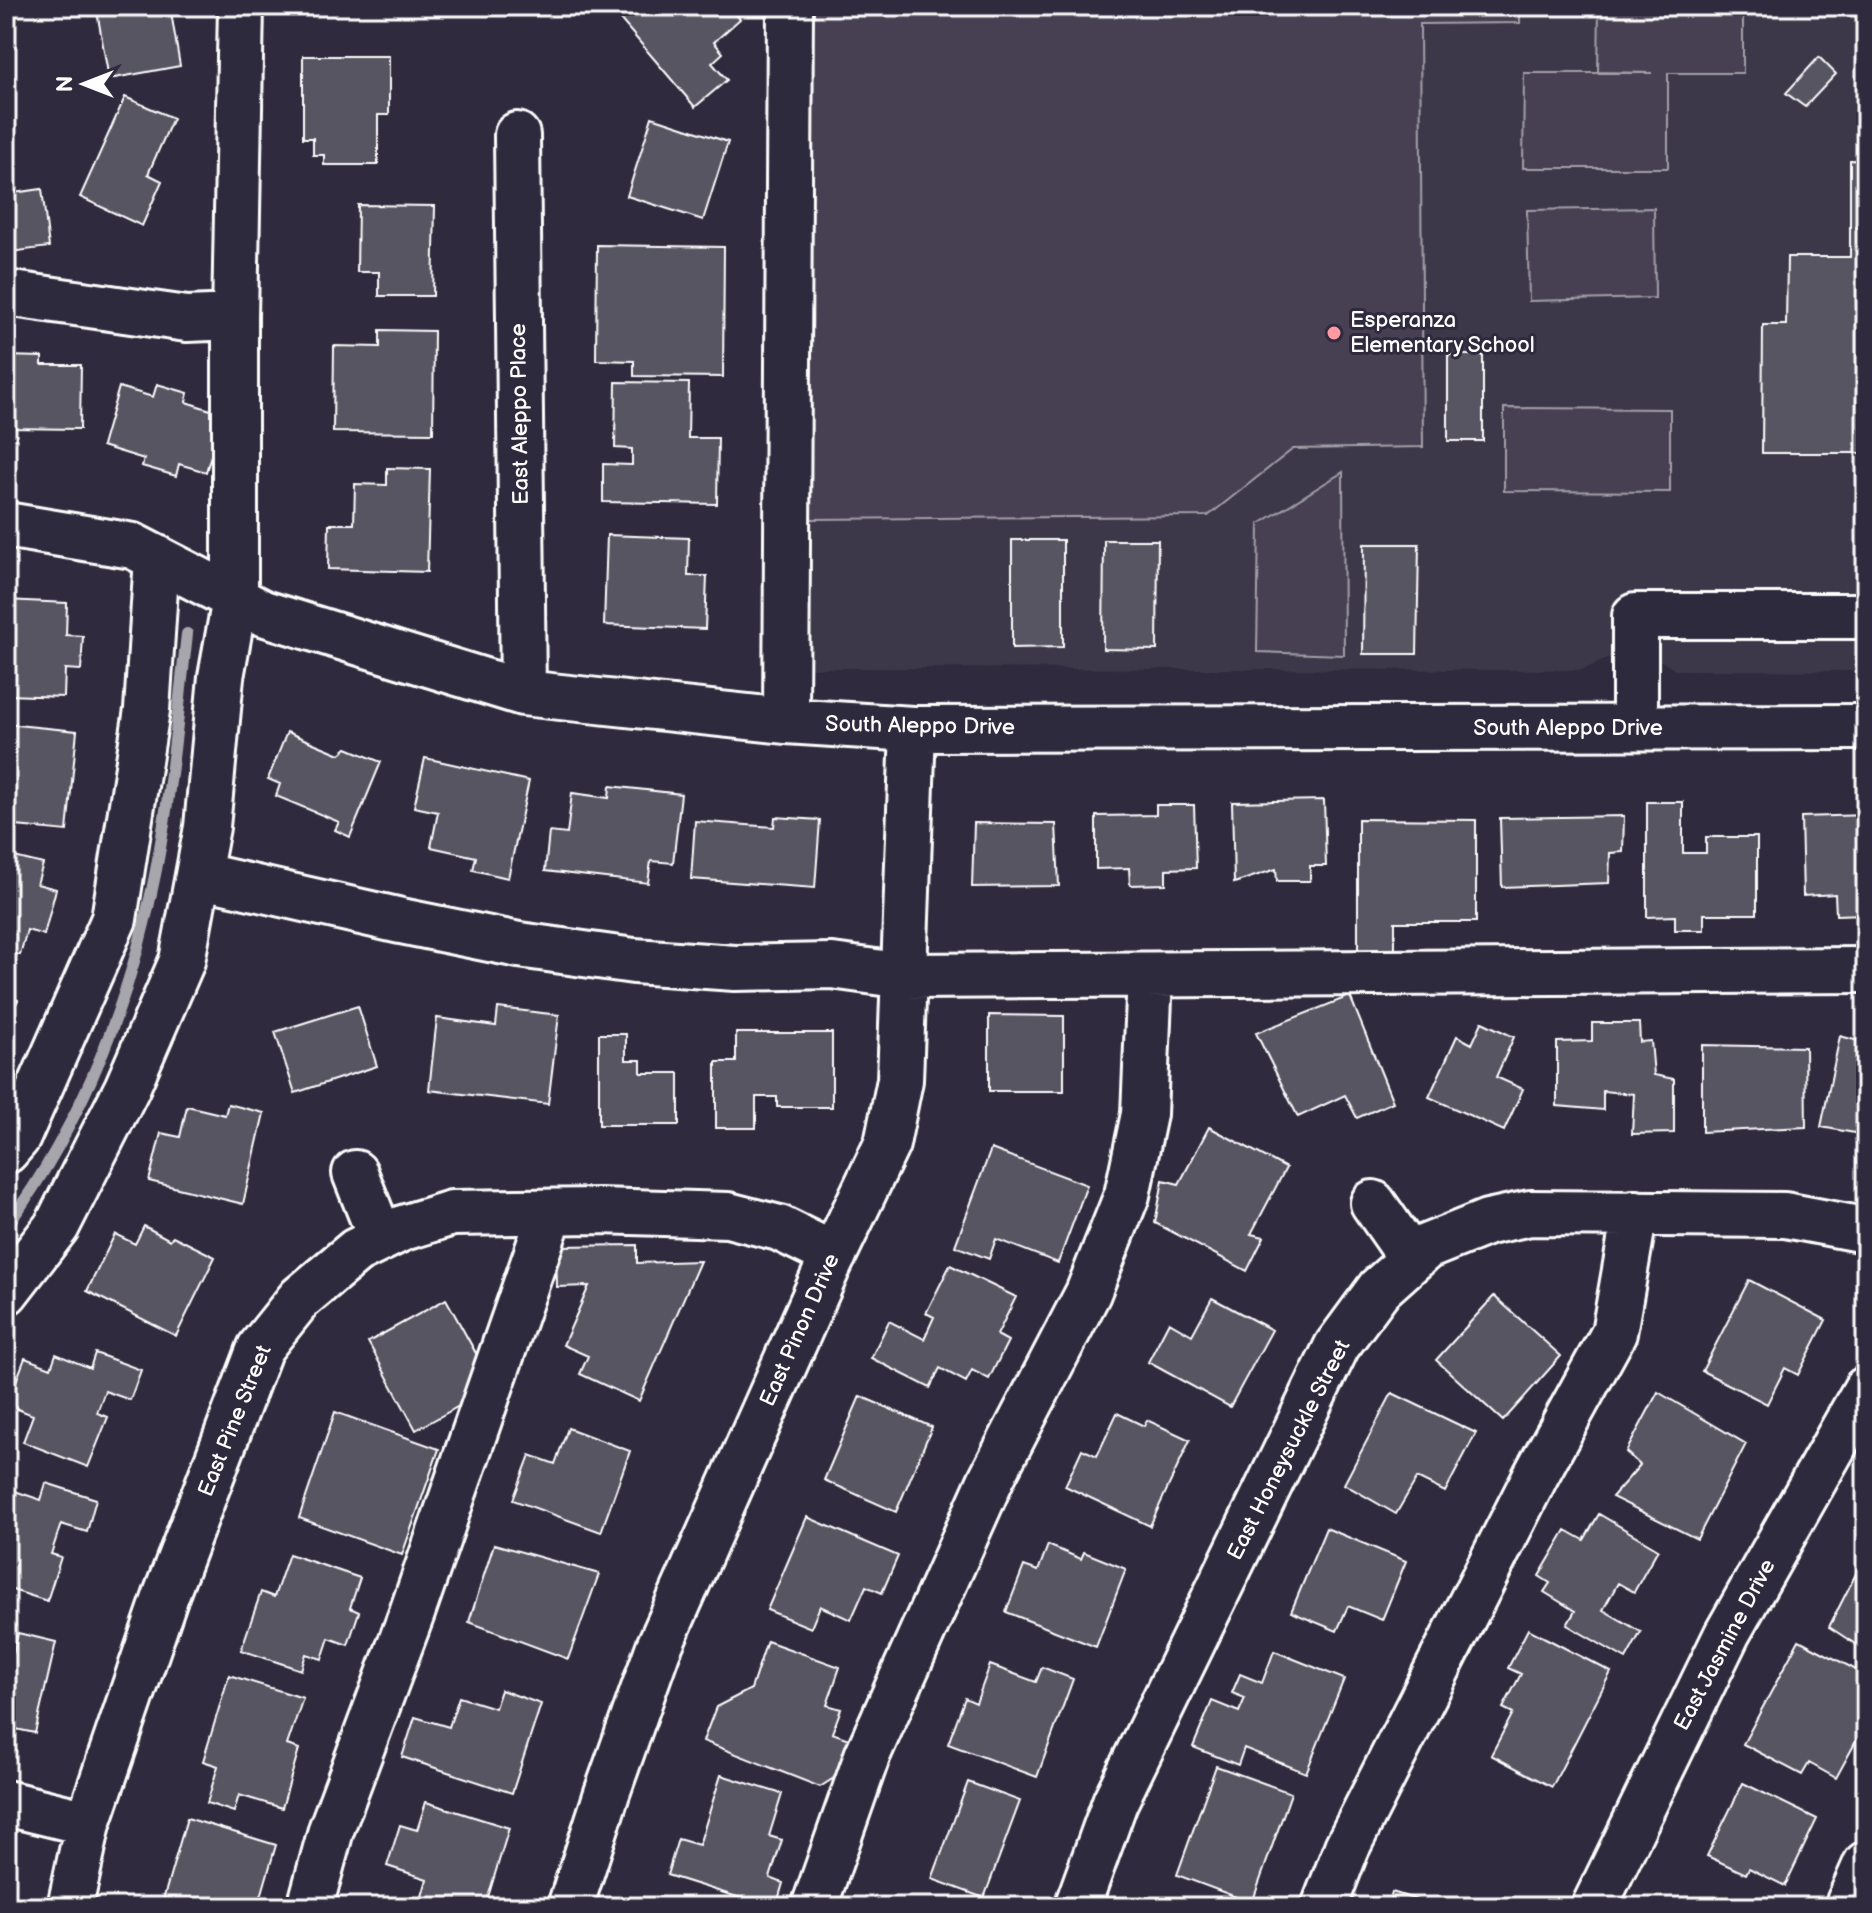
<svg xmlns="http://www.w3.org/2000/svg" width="1872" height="1913" font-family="'Balsamiq Sans',sans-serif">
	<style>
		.built { fill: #3c3749 }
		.green { fill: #464152; stroke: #a2a0a8; stroke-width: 2 }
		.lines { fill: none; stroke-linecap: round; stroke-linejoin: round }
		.stream { stroke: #a7a6ad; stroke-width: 12 }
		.building { fill: #595564; stroke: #fff; stroke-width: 2 }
		.minor-casing { stroke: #fff; stroke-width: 50 }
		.minor { stroke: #2f2a3d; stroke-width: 44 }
		.poi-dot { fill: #ff9aa2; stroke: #2f2a3d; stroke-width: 3 }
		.labels { text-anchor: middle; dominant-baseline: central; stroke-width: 6; stroke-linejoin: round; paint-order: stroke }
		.poi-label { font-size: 22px; fill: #fff; stroke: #2f2a3d; text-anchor: start }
		.street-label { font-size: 22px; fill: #fff; stroke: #2f2a3d }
	</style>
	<rect width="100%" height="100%" fill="#2f2a3d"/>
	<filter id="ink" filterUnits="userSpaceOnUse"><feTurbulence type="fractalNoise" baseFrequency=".0125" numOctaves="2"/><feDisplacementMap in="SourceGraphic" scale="16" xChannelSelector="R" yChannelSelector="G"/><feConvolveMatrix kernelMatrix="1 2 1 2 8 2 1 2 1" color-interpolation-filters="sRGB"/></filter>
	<g filter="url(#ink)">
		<path class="built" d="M803,6h1063v665l-191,-1 -14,-9 -54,-2 -25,11 -781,-2z"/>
		<path class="green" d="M808,6h712v17l-100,1 3,423 -130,2 -85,67 -397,3z
			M1599,6h144v67h-75v95h-145l1,-95h128l-54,-1z
			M1654,208l1,90 -126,3 -2,-91z
			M1504,408l166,1v83l-166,-1z
			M1343,472l1,183 -87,-3 2,-128z"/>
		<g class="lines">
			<path class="stream" d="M6,1227c77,-104 126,-231 150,-357 15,-78 22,-158 31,-236"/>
		</g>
		<path class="building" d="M96,6h74l10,60 -71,13z
			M622,6h107l11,13 -26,23 9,11 -11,10 15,17 -32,27 -81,-95z
			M303,56h86v59h-11v50h-54v-10h-11v-17h-10z
			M1819,57l17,17 -31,33 -19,-14z
			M125,97l48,21 -25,56 14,7 -20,45 -62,-29z
			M652,117l76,25 -25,78 -76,-24z
			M1850,160l16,1v292h-104l1,-128h23l1,-68h63z
			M42,189l7,58 -39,5 1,8 -5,1v-67z
			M358,205l77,1 -2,90h-54v-24h-22z
			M597,245l127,2 -1,130 -89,-1v-15l-38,-1z
			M380,330l54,1 -1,102 -100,-1 1,-86 46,1z
			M1448,355h35v86h-35z
			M6,356l36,1v8h39l-1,64 -74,-1z
			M616,382l73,1 -1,55h30l-1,66 -114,-2v-38l29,1v-16l-17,-1z
			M157,384l31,9 -2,9 37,12 -17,58 -27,-8 -3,12 -34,-10 2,-7 -42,-13 17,-59 34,10z
			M387,468l43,1 -3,103 -99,-3 1,-45h25l1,-40 32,1z
			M607,535l82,3 -1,38h19l-2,53 -101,-4z
			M1012,540h51v107l-51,1z
			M1104,540h54l-1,110 -54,-1z
			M1364,544h55l-2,110h-54z
			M6,600l61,3 -1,32 17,1 -2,34 -16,-1 -1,28 -57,-2 1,-33h-2z
			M6,724l71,7 -10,100 -61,-6z
			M287,732l53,22 7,-6 34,14 -31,75 -15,-7 4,-8 -63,-26 4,-12 -12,-5z
			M425,758l104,23 -21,97 -35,-8 3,-13 -45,-10 7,-35 -24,-5z
			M610,786l71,8 -8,69 -22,-2 -3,22 -103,-12 4,-39 18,2 5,-41 37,5z
			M1324,800l2,66h-16v15h-33l-1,-12 -42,14 -2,-81z
			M1647,802h36v51h23v-16h51v77h-53v16h-29v-14l-28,1z
			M1156,805h38l2,63 -30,1v15l-36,1 -1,-17 -33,1v-53l60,-1z
			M1866,815v99l-30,1 -1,-21 -32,2 -2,-79z
			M1624,816l-1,36 -13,1 -1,30 -107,4 -2,-69z
			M775,817l45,3 -5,68 -124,-9 4,-58 79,6z
			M1358,819l118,1v102h-81v39h-37z
			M974,823l82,1 3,62 -87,1z
			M6,855l37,9 -6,20 19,5 -12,46 -17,-5 -7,25 -14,-3z
			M6,993l12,7 -12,22z
			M1350,996l43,106 -36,16 -12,-23 -47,22 -42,-84z
			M358,1006l19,60 -82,27 -20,-61z
			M498,1008l61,7 -11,89 -119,-14 8,-72 59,8z
			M989,1015l75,1v75h-75z
			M1482,1022l32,15 -18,40 27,12 -19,42 -75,-34 28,-61 15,8z
			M1592,1023h47l1,19 11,-1 3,34 20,4v54l-42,1 2,-40 -31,-3v19l-46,-4v-64l35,-1z
			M736,1033h96v74h-55v-10h-21v31h-40v-66h20z
			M599,1034h27v26h15v13h38v52h-80z
			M1840,1036l26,7v92l-45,-8z
			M1702,1045l103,2 1,80 -104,5z
			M228,1104l36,9 -21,91 -94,-23 12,-48 19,4 7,-31 38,9z
			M1209,1127l77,41 -35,66 13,3 -17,34 -92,-48 8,-43 16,4z
			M991,1149l96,36 -29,78 -62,-24 -7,20 -34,-13z
			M144,1226l26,14 3,-4 42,21 -39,79 -89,-45 28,-57 20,10z
			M637,1245v18l63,-2 -61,140 -59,-27 8,-18 -25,-11 26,-59 -32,1 -1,-41z
			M950,1265l66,32 -19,38 11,6 -19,38 -17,-9 -6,12 -26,-14 -10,20 -59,-30 18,-37 35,18 10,-22 -8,-4z
			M1749,1280l77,40 -28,55 -13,-7 -18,36 -65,-33z
			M1494,1296l67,60 -58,65 -67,-61z
			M1212,1298l60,32 -42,77 -82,-45 21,-40 23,13z
			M446,1299l37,67 -12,7 11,20 -66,37 -48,-88z
			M95,1353l46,17 -11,30 -25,-9 -8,22 11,4 -20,50 -65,-25 10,-27 -26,-10 18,-47 26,10 5,-14 34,14z
			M1658,1392l88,52 -49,95 -85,-42 28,-32 -14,-13z
			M1392,1393l84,40 -31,59 -28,-14 -21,36 -52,-30z
			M860,1396l72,31 -36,85 -72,-32z
			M335,1412l104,37 -37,106 -103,-37z
			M1117,1413l27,13 3,-6 43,20 -40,86 -85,-40 17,-37 15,7z
			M568,1428l62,23 -29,81 -88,-32 17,-45 25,9z
			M46,1483l50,16 -9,33 -26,-8 -10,30 10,3 -14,44 -41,-13v-86l2,1 4,-13 29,10z
			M1599,1514l59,35 -24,43 -16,-9 -15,27 38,22 -15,27 -59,-34 8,-14 -31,-19 6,-9 -11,-7 27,-46 18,10z
			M807,1517l91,39 -16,37 -16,-7 -15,34 -31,-14 -9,22 -44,-18z
			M1326,1528l80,33 -24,59 -34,-14 -11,25 -46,-19z
			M494,1544l105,30 -31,85 -99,-37z
			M1048,1545l33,14 3,-7 42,17 -30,78 -90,-35 18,-46 14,5z
			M289,1554l71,24 -10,30 9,4 -11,33 -19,-7 -7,21 -16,-5 -5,16 -60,-20 20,-58 13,5z
			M1866,1554v97l-37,-24z
			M1528,1629l83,43 -59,115 -61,-32 22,-42 -10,-5 18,-34 -13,-6z
			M18,1633l38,9 -21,91 -29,-6v-75l7,2z
			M1799,1640l67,35v48l-30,55 -27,-15 -7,12 -59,-31z
			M767,1641l73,26 -13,38 14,4 -9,24 20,7 -12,34 -20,13 -117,-46 13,-34 35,-18z
			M1274,1651l70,28 -38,94 -62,-25 -6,17 -45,-18 19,-46 27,11 6,-14 -13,-5 8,-19 22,9z
			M990,1665l46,17 6,-15 31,12 -36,98 -89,-33 17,-46 11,5z
			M229,1675l74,23 -16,47 12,4 -17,59 -43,-13 -5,17 -27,-9 11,-37 -15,-5z
			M501,1690l40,14 -29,89 -110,-36 13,-40 34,10 10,-30 36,11z
			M1216,1766l75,27 -39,110 -75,-28z
			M721,1775l61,19 -13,42 13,4 -12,38 13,5 -7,24h-7l-102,-32 11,-36 21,6z
			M968,1782l52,19 -36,97 -52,-19z
			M1743,1783l74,36 -32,67 -36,-18 -3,6 -39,-18z
			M426,1802l83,26 -24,79h-66l8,-28 -40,-13 13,-41 17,5z
			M187,1818l89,27 -18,62h-38l-21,-6 -1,6h-37z
			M1392,1892l47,15h-52z"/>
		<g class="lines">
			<g class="minor-casing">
				<path id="minor" d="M517,135l6,558
					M6,293l181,26 48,-2
					M6,525l127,21 130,67 260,80 263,28 127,8 953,-2
					M786,721l4,-715
					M1635,727v-111h231
					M198,875l203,46 118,24 115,16 101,7 97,-2 72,10 962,-6
					M6,1151l12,-14 96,-218 33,-209 10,-152
					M355,1173l26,66
					M1373,1203l39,56
					M6,1292l51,-66 70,-138 55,-127 25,-134 14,-150 14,-78v-282l6,-311
					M6,1803l82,20
					M70,1907l18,-84 78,-228 94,-247 40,-50 56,-47 47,-23 49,-15 147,-2 129,4 51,13 55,27
					M310,1907l21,-77 81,-217 139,-401
					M570,1907l37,-114 51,-144 169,-380 60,-125 13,-64 13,-351
					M814,1907l53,-151 125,-279 96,-184 39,-98 17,-81 6,-139
					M1077,1907l38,-105 222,-456 42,-57 47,-42 62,-25 42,-9 255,2 74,14 7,3
					M1324,1907l23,-60 189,-372 78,-142 21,-120
					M1594,1907l133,-273 139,-245
					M1847,1907l19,-43"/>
			</g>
			<use href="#minor" class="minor"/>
		</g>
	</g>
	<circle class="poi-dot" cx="1334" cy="333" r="8"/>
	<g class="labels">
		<g class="poi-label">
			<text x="1350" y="320">Esperanza<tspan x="1350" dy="25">Elementary School</tspan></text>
		</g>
		<g class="street-label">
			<text transform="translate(520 414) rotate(-91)">East Aleppo Place</text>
			<text transform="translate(920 726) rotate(1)">South Aleppo Drive</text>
			<text x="1568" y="728">South Aleppo Drive</text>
			<text transform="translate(800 1330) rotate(-66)">East Pinon Drive</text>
			<text transform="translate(235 1421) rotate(-68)">East Pine Street</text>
			<text transform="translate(1289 1450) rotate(-63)">East Honeysuckle Street</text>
			<text transform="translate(1725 1645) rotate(-62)">East Jasmine Drive</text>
		</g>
	</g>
	<rect width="1872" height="1913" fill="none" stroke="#2f2a3d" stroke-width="32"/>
	<rect x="16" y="16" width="1840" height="1881" fill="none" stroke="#fff" stroke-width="3" filter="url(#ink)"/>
	<g transform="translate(84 84) rotate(270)" stroke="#2f2a3d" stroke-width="6" paint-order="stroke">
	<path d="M0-6L14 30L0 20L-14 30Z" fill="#ffffff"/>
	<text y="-12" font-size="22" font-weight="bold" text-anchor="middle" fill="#ffffff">N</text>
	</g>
</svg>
